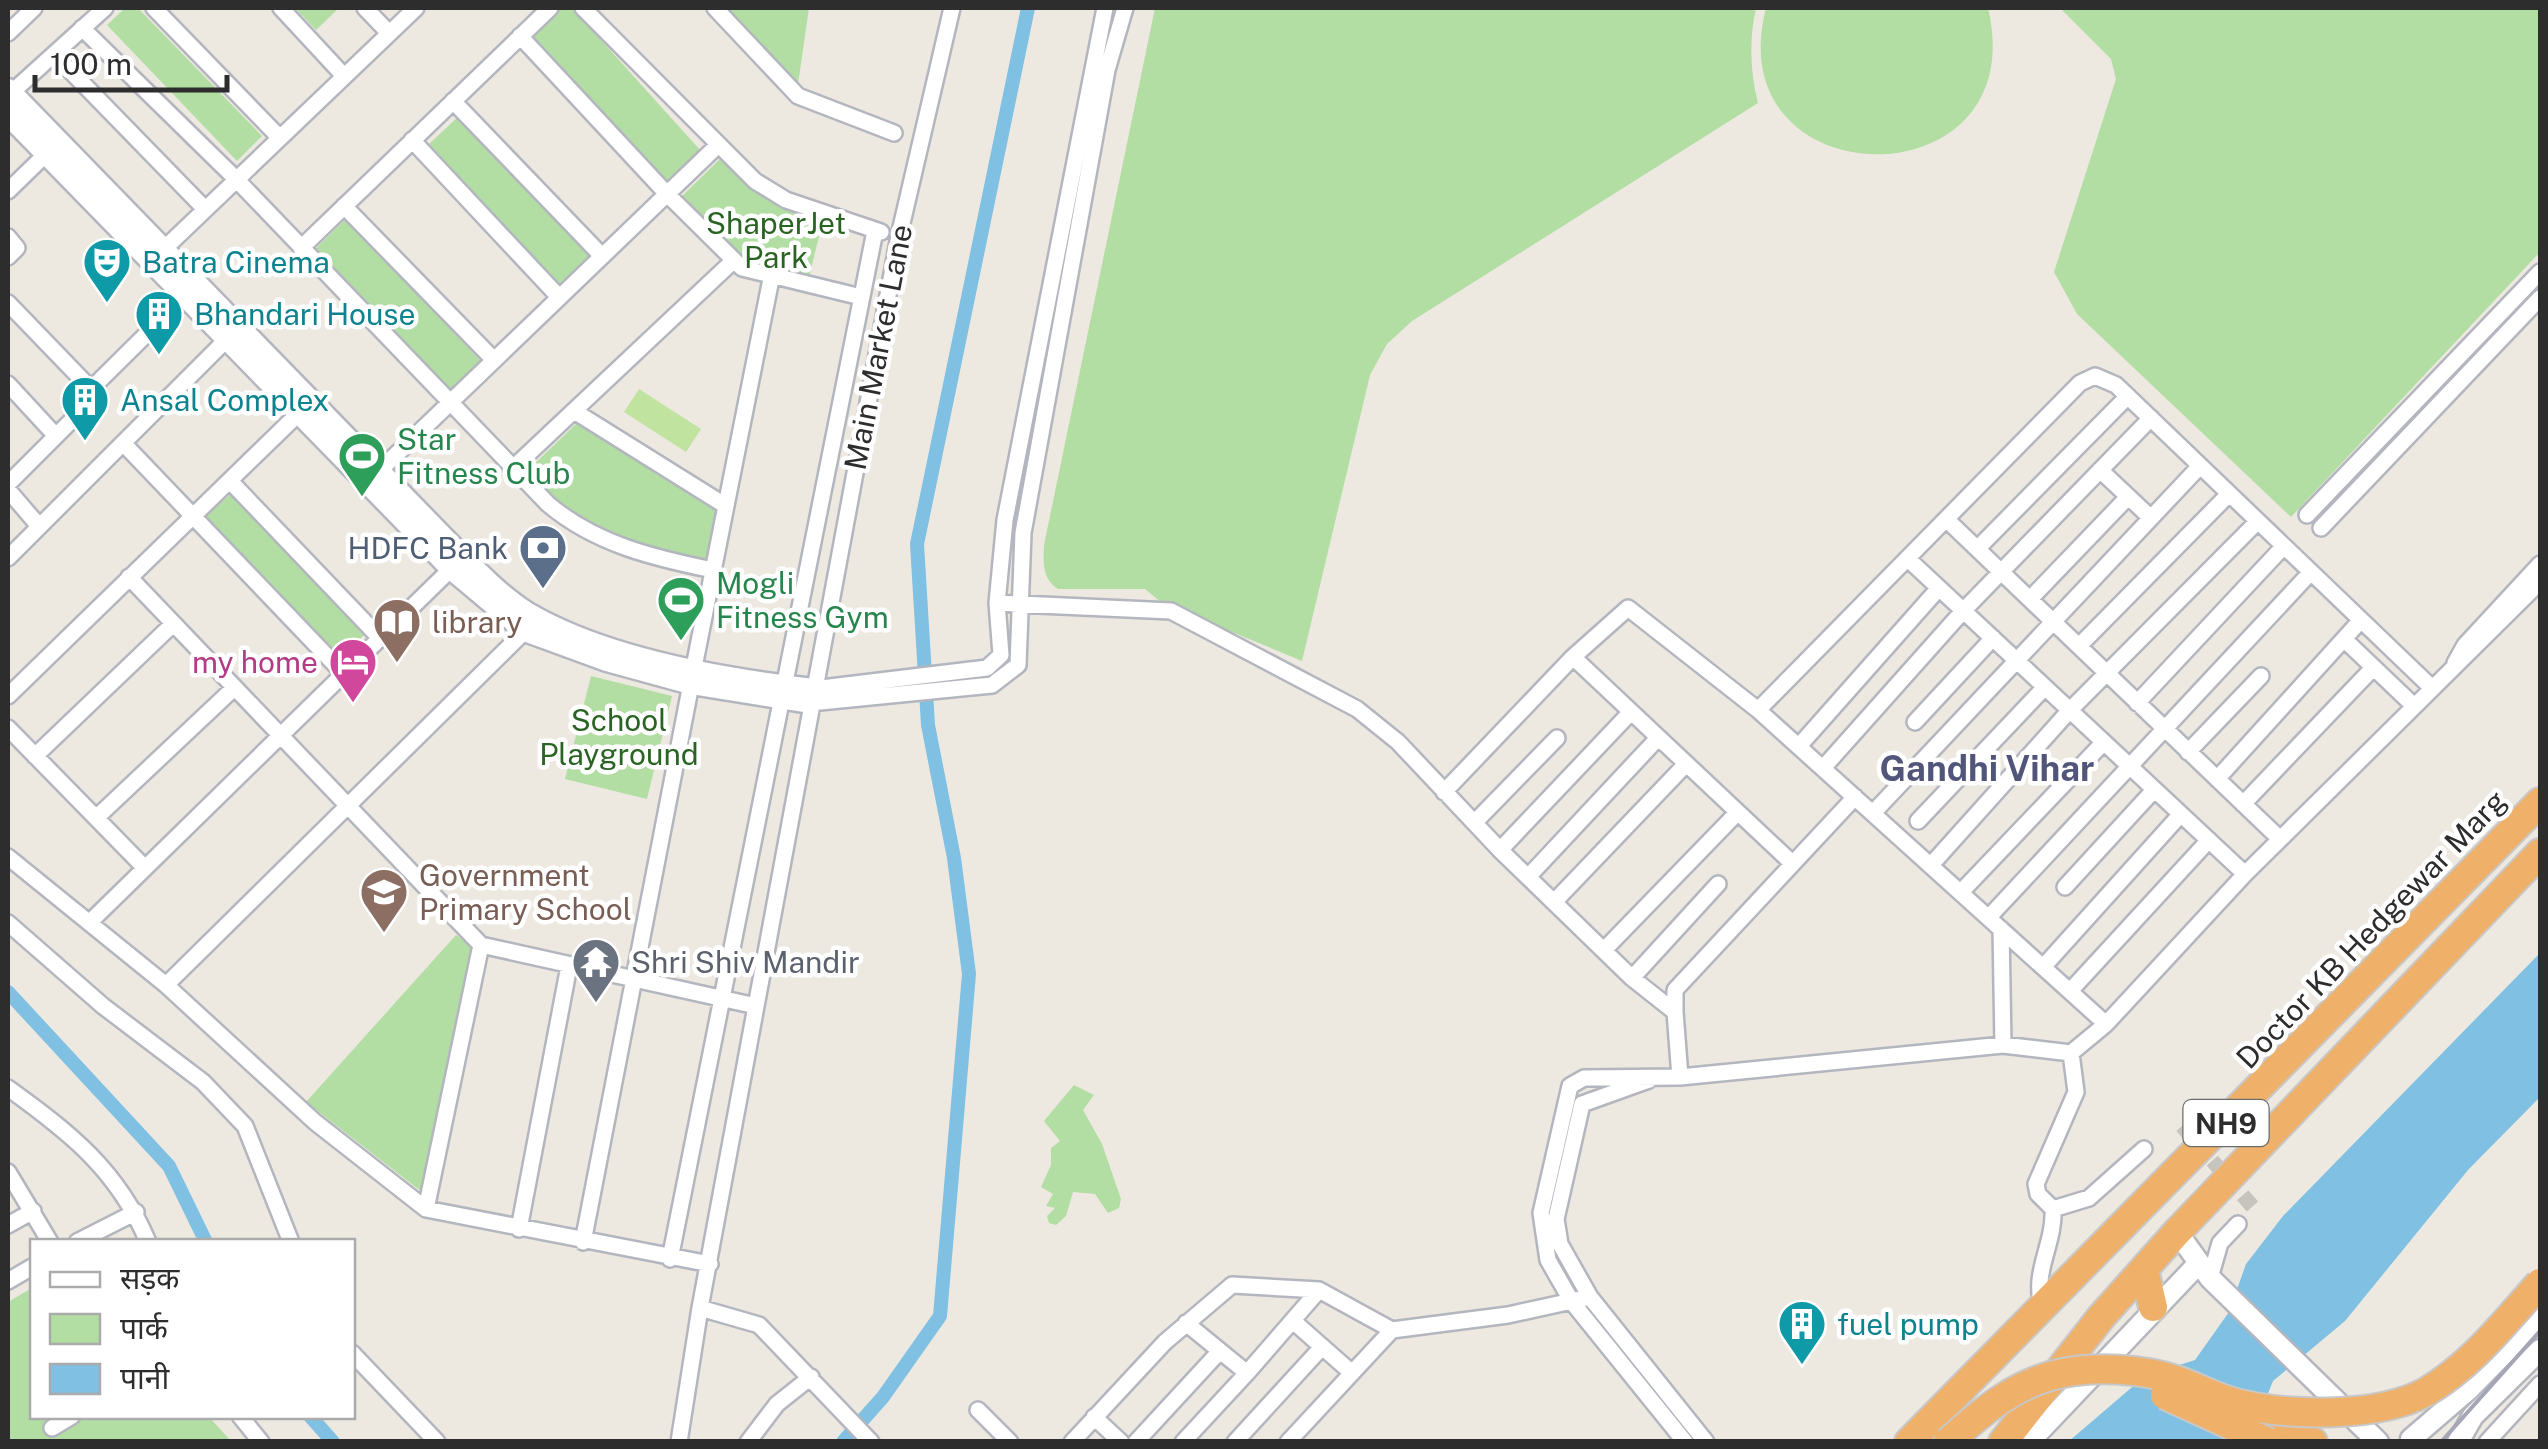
<svg xmlns="http://www.w3.org/2000/svg" width="2548" height="1449" font-family="'Public Sans','Noto Sans Devanagari',sans-serif">
	<style>
		.green { fill: #b2dda3 }
		.pitch { fill: #c1e3a0 }
		.water { fill: #7fc0e3 }
		.lines { fill: none; stroke-linecap: round; stroke-linejoin: round }
		.canal { stroke: #7fc0e3; stroke-width: 14 }
		.street-tunnel { stroke: #c7c3bd; stroke-width: 15; stroke-dasharray: 15 8; stroke-linecap: butt }
		.street-casing { stroke: #b4b6bf; stroke-width: 20 }
		.secondary-casing { stroke: #b4b6bf; stroke-width: 25 }
		.highway-casing { stroke: #c8c8c8; stroke-width: 32 }
		.street { stroke: #fff; stroke-width: 15 }
		.secondary { stroke: #fff; stroke-width: 20 }
		.highway { stroke: #efb06a; stroke-width: 28 }
		.rail { stroke: #a4a5b5; stroke-width: 4 }
		.highway-bridge-casing { stroke: #c8c8c8; stroke-width: 32; stroke-linecap: butt }
		.highway-bridge { stroke: #efb06a; stroke-width: 28 }
		.labels { text-anchor: middle; dominant-baseline: central; stroke-width: 9; stroke-linejoin: round; paint-order: stroke }
		.shield { fill: #fff; stroke: #6c6c6c; stroke-width: 2.5 }
		.shield-label { font-size: 28px; font-weight: bold; fill: #2d2d2d }
		.park-label { font-size: 30px; fill: #2a6423; stroke: #fff }
		.culture-label { font-size: 30px; fill: #0d838f; stroke: #fff; text-anchor: start }
		.street-label { font-size: 30px; fill: #2d2d2d; stroke: #fff }
		.leisure-label { font-size: 30px; fill: #27864d; stroke: #fff; text-anchor: start }
		.service-label { font-size: 30px; fill: #4e5e75; stroke: #fff; text-anchor: end }
		.education-label { font-size: 30px; fill: #785e54; stroke: #fff; text-anchor: start }
		.hotel-label { font-size: 30px; fill: #b23c85; stroke: #fff; text-anchor: end }
		.worship-label { font-size: 30px; fill: #5b616d; stroke: #fff; text-anchor: start }
		.quarter-label { font-size: 35px; font-weight: bold; fill: #51557a; stroke: #fff }
	</style>
	<rect width="100%" height="100%" fill="#ede9e1"/>
	<path class="green" d="M125,8h13l124,128 -25,25 -130,-136z
		M295,8h44l-23,22z
		M562,8h10l129,143 -35,36 -137,-149z
		M726,8h83l-11,76z
		M1155,8h601c-7,31 -6,64 2,95l-346,218 -25,23 -17,31 -68,286 -140,-58 -17,-14h-87c-16,-10 -15,-27 -14,-44z
		M1766,8h222c47,197 -272,193 -222,0z
		M2060,8h480v244l-249,265 -214,-203 -23,-42 62,-193 -5,-20z
		M460,115l134,141 -33,31 -133,-142z
		M720,159l44,39 59,22 -15,61 -58,-15 -69,-69z
		M345,220l137,142 -30,29 -137,-142z
		M578,422l141,87 -12,54c-85,-20 -117,-27 -182,-90z
		M233,492l131,143 -25,24 -134,-142z
		M591,676l81,20 -25,103 -82,-20z
		M456,935l16,12 -50,245 -116,-90z
		M1074,1085l20,10 -11,15 19,34 19,55 -2,9 -11,5 -13,-19 -22,-2 -7,24 -10,9 -7,-2 -2,-7 8,-8 -9,-2 7,-12 -12,-7 10,-22v-17l9,-7 -16,-20z
		M32,1288v128l177,1 22,24h-223v-139z"/>
	<path class="pitch" d="M639,389l62,40 -15,23 -62,-40z"/>
	<path class="water" d="M2540,953v144l-72,73 -123,151 -72,60 -14,35 -35,25 -156,1 77,-66 50,-16 34,-48 17,-48 37,-48z"/>
	<g class="lines">
		<path class="canal" d="M8,992l161,174 37,76
			M310,1416l23,26
			M843,1442l40,-45 57,-81 29,-342 -15,-116 -26,-133 -11,-181 111,-536"/>
		<path class="street-tunnel" d="M2182,1126l71,81"/>
		<g class="street-casing">
			<path id="street" d="M154,8l126,130
				M281,8l63,68
				M365,8l24,25
				M583,8l172,173 31,19 95,32
				M715,8l83,88 96,37
				M82,28l154,151 312,325c47,40 106,54 165,66
				M8,33l26,-25
				M520,36l147,158 50,-48
				M55,55l150,154
				M11,93l94,-85
				M453,101l149,155
				M412,140l147,157
				M8,191l39,-38
				M344,206l150,154
				M8,237l9,11 -9,9
				M301,248l249,-240
				M164,249l252,-241
				M8,303l83,86
				M8,384l48,52
				M574,411l152,95
				M123,443l221,231
				M512,469l220,-207
				M380,470l287,-276 75,74 119,29
				M2100,470l51,48
				M230,481l150,157
				M8,484l89,-89 -6,-6 94,-93
				M8,490l31,36
				M2307,515l233,-243
				M1946,519l334,320
				M2321,528l219,-230
				M1977,549l151,-153
				M8,558l220,-220
				M1908,559l337,315
				M129,577l352,368 275,61
				M2030,599l98,-102
				M997,603l174,8 186,98 41,33 102,108 132,128 43,34 5,65 323,-32 68,8 5,39 -40,92 2,10 15,15c2,35 -22,65 -10,99
				M2346,641l67,64
				M2079,646l150,-152
				M1573,657l219,206
				M2455,663l10,-18 75,-81
				M694,667l77,-388
				M813,689l174,-21 14,-13 -4,-52 8,-83 100,-512
				M8,696l291,-283
				M810,703l182,-18 26,-20 5,-132 84,-463 18,-62
				M2137,703l147,-157
				M1758,710l348,314
				M1915,722l78,-84
				M8,728l137,140
				M1799,746l140,-158
				M2188,752l73,-76
				M35,756l138,-132
				M1823,768l140,-157 188,-193
				M2217,779l144,-159
				M1444,792l129,-135 55,-49 130,102 322,-327 15,-7 21,9 315,302
				M2243,804l130,-136
				M1873,813l327,-347
				M96,818l138,-130
				M1918,821l127,-134
				M1475,822l82,-84
				M1500,850l130,-137
				M8,857l158,128 149,137 111,87 284,55
				M1931,865l139,-155 188,-189
				M1528,877l130,-139
				M2065,887l89,-97
				M1961,892l142,-149
				M1555,901l131,-137
				M1989,917l322,-345
				M90,922l366,-358
				M8,923l95,83 100,76 42,44 46,116
				M2001,929l2,116
				M1604,950l133,-137
				M2044,966l137,-152
				M1632,978l86,-94
				M166,985l359,-354 1,-10
				M2071,990l138,-150
				M1675,1012v-22l180,-193
				M2071,1053l35,-29 139,-150 295,-292
				M1680,1077l-96,1 -14,8 -29,127 7,47 24,42 113,140
				M1649,1080l-67,24 -26,115 4,25 30,53 116,145
				M8,1088c61,44 110,82 140,154
				M8,1172l42,70
				M426,1209l55,-264
				M2053,1209l36,-11 55,-49
				M8,1225l25,-14
				M519,1229l50,-263
				M77,1242l59,-30
				M583,1242l108,-558
				M670,1259l205,-1028
				M2210,1278l10,-35 18,-19
				M8,1281l24,-14
				M700,1308l59,17 112,117
				M1293,1321l59,52
				M1186,1323l61,50 72,-83
				M352,1353l85,89
				M978,1410l32,32
				M240,1416l21,26
				M1094,1417l27,25
				M52,1428l20,-12
				M679,1442l21,-134 199,-1072 53,-228
				M748,1442l29,-38 34,-27
				M1072,1442l93,-100 67,-57 87,5 73,40 116,-15 82,-18
				M1136,1442l84,-91
				M1183,1442l64,-69
				M1235,1442l87,-95
				M1288,1442l104,-112
				M2487,1442l53,-58"/>
		</g>
		<g class="secondary-casing">
			<path id="secondary" d="M8,89l455,468c20,20 41,41 65,56 77,45 197,66 285,76
				M8,115l443,454 74,62 82,30 84,23 119,19
				M2177,1232l33,46 168,164
				M2411,1439l57,-49 72,-73
				M2029,1442l170,-179
				M2458,1442l15,-26 67,-66"/>
		</g>
		<g class="highway-casing">
			<path id="highway" d="M2144,1270l9,37
				M2246,1407l67,35
				M1909,1442l631,-640
				M2003,1442l99,-126 75,-84 363,-379"/>
		</g>
		<use href="#street" class="street"/>
		<use href="#secondary" class="secondary"/>
		<use href="#highway" class="highway"/>
		<path class="rail" d="M2441,1442l99,-111"/>
		<g class="highway-bridge-casing">
			<path id="highway-bridge" d="M2165,1395l103,47
				M1948,1442c35,-31 68,-60 115,-69 34,-7 80,-4 113,7 21,7 42,19 64,24 52,12 138,14 186,-12 46,-27 79,-70 114,-109"/>
		</g>
		<use href="#highway-bridge" class="highway-bridge"/>
	</g>
	<defs>
		<g id="theatre-pin" transform="scale(2.5)"><path d="M0 17L-7.5 6A9.5 9.5 0 1 1 7.5 6Z" fill="#0f9aa8" stroke="#fff"/><path d="M-5-5.5Q0-4 5-5.5V0Q5 5 0 6Q-5 5-5 0ZM-3.3-2.5H-1v1.5H-3.3ZM1-2.5H3.3v1.5H1ZM-2.8 1Q0 5.5 2.8 1Z" fill="#fff"/></g>
		<g id="building-pin" transform="scale(2.5)"><path d="M0 17L-7.5 6A9.5 9.5 0 1 1 7.5 6Z" fill="#0f9aa8" stroke="#fff"/><path d="M-4-6H4V6H1V3H-1V6H-4ZM-2.5-4.3h1.7v1.8h-1.7ZM.8-4.3h1.7v1.8H.8ZM-2.5-1h1.7V.8h-1.7ZM.8-1h1.7V.8H.8Z" fill="#fff"/></g>
		<g id="stadium-pin" transform="scale(2.5)"><path d="M0 17L-7.5 6A9.5 9.5 0 1 1 7.5 6Z" fill="#2e9e5b" stroke="#fff"/><path d="M0-5a6.5 5 0 1 0 0 10a6.5 5 0 1 0 0-10ZM-3.5-1.8h7v3.6h-7Z" fill="#fff"/></g>
		<g id="bank-pin" transform="scale(2.5)"><path d="M0 17L-7.5 6A9.5 9.5 0 1 1 7.5 6Z" fill="#5c6f8a" stroke="#fff"/><path d="M-6-4H6V4H-6ZM0-2.3a2.3 2.3 0 1 0 0 4.6a2.3 2.3 0 1 0 0-4.6Z" fill="#fff"/></g>
		<g id="library-pin" transform="scale(2.5)"><path d="M0 17L-7.5 6A9.5 9.5 0 1 1 7.5 6Z" fill="#8d6e63" stroke="#fff"/><path d="M-6-4Q-3-5.5-.7-3.5V5Q-3 3-6 4ZM6-4Q3-5.5 .7-3.5V5Q3 3 6 4Z" fill="#fff"/></g>
		<g id="hotel-pin" transform="scale(2.5)"><path d="M0 17L-7.5 6A9.5 9.5 0 1 1 7.5 6Z" fill="#d1479c" stroke="#fff"/><path d="M-6-4.5h1.5V1H6V5H4.5V3h-9V5H-6ZM-4 0a1.8 1.8 0 1 1 3.6 0ZM.5 0V-2.5h3Q6-2.5 6 0Z" fill="#fff"/></g>
		<g id="school-pin" transform="scale(2.5)"><path d="M0 17L-7.5 6A9.5 9.5 0 1 1 7.5 6Z" fill="#8d6e63" stroke="#fff"/><path d="M0-5L7-2L0 1L-7-2ZM-4 1L0 2.5L4 1V4Q0 6-4 4Z" fill="#fff"/></g>
		<g id="temple-pin" transform="scale(2.5)"><path d="M0 17L-7.5 6A9.5 9.5 0 1 1 7.5 6Z" fill="#6b7280" stroke="#fff"/><path d="M0-6L5-2H3V0L6.5 2.5H4V6H1.5V3h-3V6H-4V2.5H-6.5L-3 0V-2H-5Z" fill="#fff"/></g>
	</defs>
	<g fill-rule="evenodd">
		<use href="#theatre-pin" x="107" y="262"/>
		<use href="#building-pin" x="159" y="314"/>
		<use href="#building-pin" x="85" y="400"/>
		<use href="#stadium-pin" x="362" y="456"/>
		<use href="#bank-pin" x="543" y="548"/>
		<use href="#stadium-pin" x="681" y="600"/>
		<use href="#library-pin" x="397" y="622"/>
		<use href="#hotel-pin" x="353" y="662"/>
		<use href="#school-pin" x="384" y="892"/>
		<use href="#temple-pin" x="596" y="962"/>
		<use href="#building-pin" x="1802" y="1324"/>
	</g>
	<g class="labels">
		<rect class="shield" x="2183.5" y="1100" width="85" height="46" rx="8"/>
		<g class="shield-label">
			<text x="2226" y="1123">NH9</text>
		</g>
		<g class="park-label">
			<text x="776" y="223">ShaperJet<tspan x="776" dy="34">Park</tspan></text>
			<text x="619" y="720">School<tspan x="619" dy="34">Playground</tspan></text>
		</g>
		<g class="culture-label">
			<text x="142" y="262">Batra Cinema</text>
			<text x="194" y="314">Bhandari House</text>
			<text x="120" y="400">Ansal Complex</text>
			<text x="1837" y="1324">fuel pump</text>
		</g>
		<g class="street-label">
			<text transform="translate(878 347) rotate(-79)">Main Market Lane</text>
			<text transform="translate(2371 929) rotate(-46)">Doctor KB Hedgewar Marg</text>
		</g>
		<g class="leisure-label">
			<text x="397" y="439">Star<tspan x="397" dy="34">Fitness Club</tspan></text>
			<text x="716" y="583">Mogli<tspan x="716" dy="34">Fitness Gym</tspan></text>
		</g>
		<g class="service-label">
			<text x="508" y="548">HDFC Bank</text>
		</g>
		<g class="education-label">
			<text x="432" y="622">library</text>
			<text x="419" y="875">Government<tspan x="419" dy="34">Primary School</tspan></text>
		</g>
		<g class="hotel-label">
			<text x="318" y="662">my home</text>
		</g>
		<g class="worship-label">
			<text x="631" y="962">Shri Shiv Mandir</text>
		</g>
		<g class="quarter-label">
			<text x="1987" y="768">Gandhi Vihar</text>
		</g>
	</g>
	<rect width="2548" height="1449" fill="none" stroke="#2d2d2d" stroke-width="20"/>
	<rect x="30" y="1239" width="325" height="180" fill="#ffffff" stroke="#ababab" stroke-width="2.5"/>
	<rect x="50" y="1272" width="50" height="15" fill="#ffffff" stroke="#ababab" stroke-width="2.5"/>
	<text x="120" y="1289" font-size="30" fill="#2d2d2d">सड़क</text>
	<rect x="50" y="1314" width="50" height="30" fill="#b2dda3" stroke="#ababab" stroke-width="2.5"/>
	<text x="120" y="1339" font-size="30" fill="#2d2d2d">पार्क</text>
	<rect x="50" y="1364" width="50" height="30" fill="#7fc0e3" stroke="#ababab" stroke-width="2.5"/>
	<text x="120" y="1389" font-size="30" fill="#2d2d2d">पानी</text>
	<path d="M35 75v15h192v-15" fill="none" stroke="#2d2d2d" stroke-width="5"/>
	<text x="50" y="75" font-size="30" fill="#2d2d2d" stroke="#ffffff" stroke-width="8" paint-order="stroke">100 m</text>
</svg>
